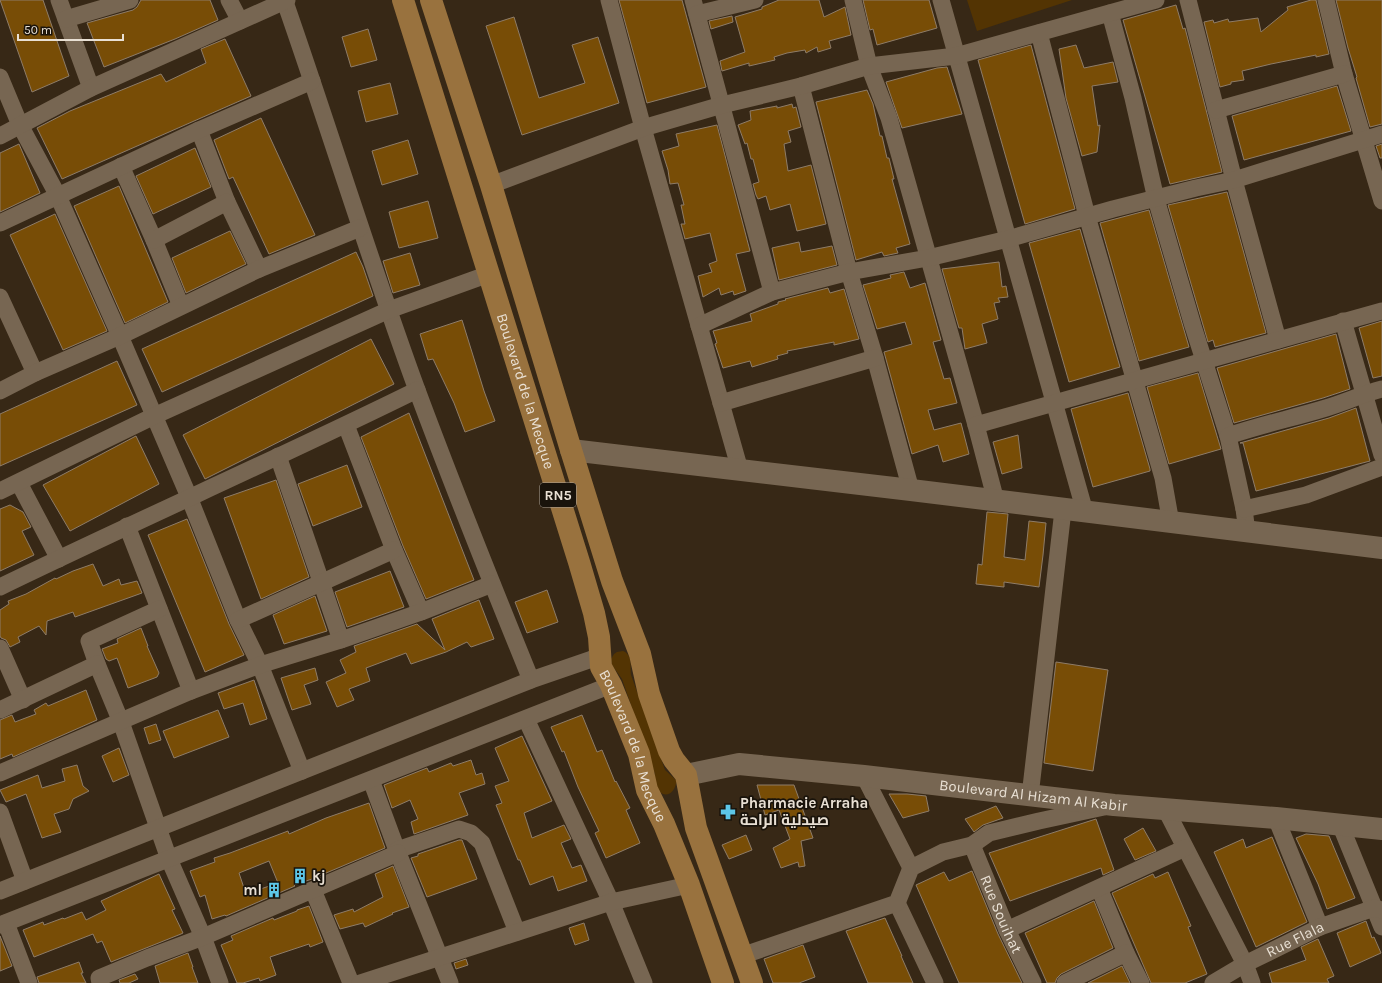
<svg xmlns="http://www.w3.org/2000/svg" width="1382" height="983" font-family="Karla,Cairo,sans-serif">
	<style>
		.green { fill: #533403 }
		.building { fill: #784d06; stroke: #8e7c68; fill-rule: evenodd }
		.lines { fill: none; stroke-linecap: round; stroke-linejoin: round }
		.street { stroke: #776652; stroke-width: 17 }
		.secondary { stroke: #776652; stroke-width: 22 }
		.primary { stroke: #99723e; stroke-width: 22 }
		.labels { text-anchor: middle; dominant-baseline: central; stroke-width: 3.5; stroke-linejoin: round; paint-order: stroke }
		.shield { fill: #19130b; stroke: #aba298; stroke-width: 1 }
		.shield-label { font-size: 14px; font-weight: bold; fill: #e9e0d4 }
		.street-label { font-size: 15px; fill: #e9e0d4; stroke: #19130b }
		.poi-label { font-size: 15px; font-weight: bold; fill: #e9e0d4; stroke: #19130b; text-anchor: start }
	</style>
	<rect width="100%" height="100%" fill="#372816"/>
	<path class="green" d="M967,0h105l-95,31z
		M623,651c10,4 7,15 8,24l34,95 11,10c1,10 -9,20 -17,11 -4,-5 -4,-11 -4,-17l-33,-95 -10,-14 -1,-6 3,-5 3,-2z"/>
	<path class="building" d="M0,0h43l26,76 -37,16z
		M141,0h69l8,20 -43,19 -71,28 -17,-44 46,-13 4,-3z
		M619,0h63l24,87 -59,16z
		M779,0h40l5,17 21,-10 6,28 -22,6 2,7 -13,4 -1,-5 -11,6 -1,-3 -18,3 -13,4 1,3 -26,6v-3l-27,8 -2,-10 25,-9 -10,-35 27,-8v-2z
		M863,0h66l8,28 -60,17 -4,-16 -3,1z
		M1311,0h5l13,54 -13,3v-2l-45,9 -29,7 2,9 -13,2v2l-11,3 -16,-65 9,-2 1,3 14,-4 1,3 29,-4 3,14 27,-22 -1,-3z
		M1336,0h46v124l-12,3 -14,-49 1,-1 -9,-29z
		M1176,5l7,24 2,-1 37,144 -52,12 -47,-164z
		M732,16l1,6 -22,7 -2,-8z
		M514,17l25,81 46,-15 -13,-38 26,-8 21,66 -97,32 -36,-109z
		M368,29l9,31 -26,7 -9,-30z
		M225,39l26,57 -189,83 -25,-51 33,-17 91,-37 5,8 40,-19 -5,-14z
		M1031,45l44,164 -50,15 -47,-164z
		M1076,45l8,23 29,-6 5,20 -26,4 6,40 2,-1 -3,27 -15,4 -16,-58 -7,-49z
		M947,67l15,47 -60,14 -16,-46 51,-14z
		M390,83l8,31 -32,8 -8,-31z
		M1337,86l14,45 -107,29 -12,-44z
		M867,90l6,14 7,32h2l5,22h2l5,21h-2l18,65 -14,4 2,5 -14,3 -2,-4 -26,8 -40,-158z
		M792,104l1,4 3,-1 5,20 -13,4 3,11 -7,2 4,27 23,-6 15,59 -29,7 -7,-27 -20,6 -4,-14 -8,3 -2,-4 -3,-11 6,-2 -6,-23h-2l-4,-16 -2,1 -7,-19 13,-5 -1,-9 27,-5v2z
		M261,118l54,117 -46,19 -36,-77 -4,2 -15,-39z
		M717,125l33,126 -14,3 10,37 -12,4 -1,-4 -12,4 -2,-7 -16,9 -5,-21 14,-4 -3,-8 8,-3 -7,-28 -25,6 -4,-15h4l-4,-19h3l-6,-22 -8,1 -2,-14 -6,-19 17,-5 -3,-12z
		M408,140l10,34 -36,11 -10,-34z
		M19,144l21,49 -40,19v-59z
		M1382,144v14h-2l-4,-12z
		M195,148l16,39 -58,27 -17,-38z
		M119,186l49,116 -43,21 -51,-117z
		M1227,192l39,141 -51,14 -2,-7 -5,2 -40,-137z
		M428,201l10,37 -39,10 -10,-36z
		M1149,210l40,137 -50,14 -39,-138z
		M55,214l52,117 -44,19 -53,-115z
		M1080,229l40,138 -51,15 -40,-139z
		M230,231l16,33 -60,29 -14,-35z
		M799,242l2,10 31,-6 5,19 -58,15 -7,-32z
		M356,252l7,15 10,29 -211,96 -20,-43z
		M410,253l10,32 -27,8 -10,-32z
		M999,262l3,25 4,-1 2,11 -10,1 2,4 -6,1 4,16 -16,5 5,19 -22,6 -3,-21h-3l-17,-59z
		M904,272l6,16 15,-5 16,57 -8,2 11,37 6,-1 7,25 -29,7 6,20 27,-7 8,31 -26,8 -5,-17 -26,9 -28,-102 28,-8 -7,-22 -28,7 -14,-44 28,-7 -1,-3z
		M828,288l2,5 14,-4 15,50 -25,6v-3l-47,9 1,2 -11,3 1,3 -26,8 -2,-6 -27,7 -8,-24 2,-1 -4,-12 39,-10 -2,-7 28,-10v-2l8,-2 -1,-1z
		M462,320l22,71 11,30 -30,11 -11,-29 -21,-44 -5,1 -8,-26z
		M1382,321v55l-9,2 -14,-50z
		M1336,334l14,55 -27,9 -89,25 -17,-55z
		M371,339l23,45 -189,95 -22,-44z
		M117,361l20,44 -137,61v-52z
		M1198,373l23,76 -52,15 -22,-77z
		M1128,393l22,76v2l-57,16 -22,-78z
		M1356,408l14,53 -114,30 -13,-48h-3l89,-25z
		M409,413l65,167 -48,19 -23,-53 -42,-109z
		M1018,435l4,33 -20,6 -9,-32z
		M136,436l23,48 -89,47 -27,-46z
		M347,465l15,42 -49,19 -15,-42z
		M276,480l33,97 -48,22 -37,-101z
		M10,505l13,7 8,15 -9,4 12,24 -34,16v-62z
		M987,512l21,2 -4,43 21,3 4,-39 17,2 -3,32 -4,32 -35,-5v5l-28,-3 2,-20 4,1z
		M187,519l42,105 15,31 -39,17 -57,-137z
		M93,564l10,22 16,-7 2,6 16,-4 5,12 -67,24 -2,-5 -26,9 -1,14 -7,-9 -21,11 2,5 -10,5 -4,-7 -5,-2 -1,-2v-26l9,-6 -1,-3 18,-7 29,-16 1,1 17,-8z
		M390,571l14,36 -57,20 -12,-35z
		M547,590l11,32 -31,11 -12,-31z
		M315,596l12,35 -43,13 -11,-29z
		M479,600l15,39 -23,8 -4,-5 -21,10 -35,12 -5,-11 -40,15 4,13 -21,8 5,11 -17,7 -11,-25 20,-9 -6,-13 16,-8 -2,-6 63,-22 28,26 -13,-31z
		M141,628l7,18h-1l12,27 -2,4 -29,11 -11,-30 -8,3 -3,-2 -4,-10 16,-6 -1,-4z
		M1056,662l52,8 -15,101 -49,-8z
		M315,668l3,12 -14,5 7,19 -19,6 -11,-32z
		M254,680l13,39 -17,6 -7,-22 -19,6 -6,-16z
		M86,690l11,30 -84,37 -1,-3 -12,5v-39l12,-5 3,7 21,-8 -2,-4 12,-7 2,3z
		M218,710l11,27 -55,21 -11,-27z
		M582,715l15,37 5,-2 13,32 1,-1 14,27 -4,2 14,33 -34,15 -11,-25 4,-2 -21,-44 -14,-36 -2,1 -11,-25z
		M156,724l5,16 -12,4 -5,-16z
		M522,736l30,65 -28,12 8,25 32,-13 7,14 -10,4 11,25 9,-3 6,16 -29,10 -5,-15 -23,9 -10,-25h-2l-22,-55 6,-2 -7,-17 14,-5 -14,-33z
		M119,748l10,27 -16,7 -11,-26z
		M471,760l5,15 6,-2 3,11 -26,9 9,22 -54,19 -3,-12 7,-3 -8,-19 -18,8 -8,-23 43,-17 2,4 22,-9 2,3z
		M77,765l6,21 6,5 -16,8 -4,10 -15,5 7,18 -19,6 -16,-44 -20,8 -6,-12 38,-15 4,13 23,-7 -3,-12z
		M757,785h37l19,53 -12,3 4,25 -6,1 -1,-5 -17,6 -8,-20 17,-9 -11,-29 -14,5z
		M889,794h18l19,2 3,15 -26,7z
		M369,803l16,45 -73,31 -18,6 1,1 -69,30 -1,-1 -13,4 -7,-24 -5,2 -10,-26 25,-9 -1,-4 16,-5 58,-22 1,3 37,-16zM269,861l9,22 -32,11 -7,-21z
		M996,806l7,12 -20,7 -9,7 -9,-13z
		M1096,819l18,51 -11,5 -2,-7 -91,33 -21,-48z
		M1143,828l13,23 -21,9 -11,-21z
		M1306,834l23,2 26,62 -28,11 -9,-25 -22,-46z
		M746,835l6,15 -23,9 -7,-14z
		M1272,837l35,85 -51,25 -42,-95 29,-13 3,9z
		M459,840h3l15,39 -50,18 -16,-39 7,-2v-2z
		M393,866l16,41 -17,6 1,1 -28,13 -2,-4 -23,6 -6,-14 19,-6 1,3 29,-15 -8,-23z
		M972,871l26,63 24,49h-63l-43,-98 28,-13 5,9z
		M1168,872l23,54 -3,1 19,47 -22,9h-34l-39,-90 41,-19 2,4z
		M159,874l16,35 -3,1 11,23 -2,1 -70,28 -9,-21 -5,2 -4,-9 -59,23 -11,-27 20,-8 1,3 19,-7 1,1 18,-7 4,8 20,-10 -5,-9z
		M1094,901l19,47 -52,26 -4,4 -2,5h-8l-22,-50z
		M309,906l14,36 -13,5 -1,-3 -39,13 6,18 -16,6 -1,-3 -16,5h-6l-16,-38 12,-5 -2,-4 42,-18 1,2 23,-9v-1z
		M885,918l17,38h-1l12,27h-45l-22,-52z
		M1366,921l6,17 2,-1 7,16 -31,14 -13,-34z
		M584,923l5,17 -14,5 -6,-17z
		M0,936l12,30 -12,5z
		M1318,939l16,37 -7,3 2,4h-57l-3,-10 37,-13 -5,-13z
		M803,945l12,32 -16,6h-26l-9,-24z
		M188,953l5,14h-1l6,16h-38l-5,-17z
		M466,959l2,6 -12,4 -2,-6z
		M79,962l4,11h-2l5,10h-47l-2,-6z
		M1122,966l8,17h-42z
		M135,974l3,5 -9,4h-9l-1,-3z"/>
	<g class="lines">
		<g class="street">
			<path d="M59,0l32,88"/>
			<path d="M229,0l11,21"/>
			<path d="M609,0l34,128 97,342"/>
			<path d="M693,0l79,292"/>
			<path d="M853,0l16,66 20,52 87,307 20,76"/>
			<path d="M941,0l144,512"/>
			<path d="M1188,0l46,180 44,160"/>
			<path d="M1326,0l18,74 38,127"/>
			<path d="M285,2c45,129 85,260 132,388 36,97 75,194 114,290"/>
			<path d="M1110,13l23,85 23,101 37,127 35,110 16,73 3,23"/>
			<path d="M697,14l58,-14"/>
			<path d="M66,19l64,-19"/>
			<path d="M1039,33l48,183 76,262 8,45"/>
			<path d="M0,77l20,48 38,71 62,140 69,161 49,123 22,45 42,106"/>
			<path d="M801,86l48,186 26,86 36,132"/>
			<path d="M1216,110l128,-36"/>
			<path d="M199,130l28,72 32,67"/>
			<path d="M0,136l91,-48 196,-88"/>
			<path d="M121,166l33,74 27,66"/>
			<path d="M491,185l152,-57 79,-23 79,-19 68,-20 87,-10 200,-56"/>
			<path d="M0,223l199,-93 113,-49"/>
			<path d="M154,240l73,-38"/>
			<path d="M0,297l35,76"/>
			<path d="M1343,321l39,134"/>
			<path d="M699,326l73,-34 77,-20 79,-14 80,-19 105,-30 83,-21 38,-8 148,-46"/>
			<path d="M0,391l35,-18 85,-37 139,-67 101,-41"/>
			<path d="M721,403l154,-45"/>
			<path d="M346,425l48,125 27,62"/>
			<path d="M976,425l406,-114"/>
			<path d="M1228,436c32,-11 65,-18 98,-28 19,-6 37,-14 56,-19"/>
			<path d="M278,456l63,184"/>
			<path d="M19,483l40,76"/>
			<path d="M0,491l154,-75 235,-106 100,-36"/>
			<path d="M1244,509l62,-14 76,-28"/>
			<path d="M127,526l64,165"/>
			<path d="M0,587c138,-67 279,-129 417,-197"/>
			<path d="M159,609l-70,32 8,23 24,58 48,137 34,78 17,46"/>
			<path d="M238,620l156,-70"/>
			<path d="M0,648l23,52"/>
			<path d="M0,710l97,-46"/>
			<path d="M526,719l85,183 33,81"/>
			<path d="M0,773l191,-82 69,-26 81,-25 80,-28 71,-28"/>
			<path d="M864,776l47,92"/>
			<path d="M371,780l27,73 52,130"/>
			<path d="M1030,796l33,-286"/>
			<path d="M1166,810l79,154 7,19"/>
			<path d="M0,812l25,69"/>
			<path d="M1276,818l44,109"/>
			<path d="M1340,824l42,103"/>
			<path id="s1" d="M972,845l35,85 26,53"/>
			<path d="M397,850l62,-21 12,4 11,10 35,89"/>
			<path d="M1099,888l27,65 15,30"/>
			<path d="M313,890l38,93"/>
			<path d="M0,891l531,-211 61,-21 8,-5"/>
			<path d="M897,903l38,80"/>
			<path d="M6,923l23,60"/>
			<path d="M0,925l611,-240"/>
			<path d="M1007,930l178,-82"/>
			<path d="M741,956l156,-53 14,-35 32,-16 29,-7 17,-12 50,-12 65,-14"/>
			<path d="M100,983l-1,-5 48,-20 56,-21 195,-84"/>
			<path d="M360,983l251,-81 78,-17"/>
			<path d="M1065,983l61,-30"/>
			<path id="s2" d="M1213,983l32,-19 75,-37 54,-19 8,2"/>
		</g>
		<g class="secondary">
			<path d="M571,450l340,40 471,58"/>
			<path id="s3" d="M686,775l53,-11 125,12 250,29 162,13 106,11"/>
		</g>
		<g class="primary">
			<path id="s4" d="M403,0l176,562 15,51 5,24 2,30 10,18 28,69 8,36 17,34 25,61 34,98"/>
			<path d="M431,0l60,185 80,265 41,131 28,73 9,40 20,57 5,9 12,15 10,53 56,155"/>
		</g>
	</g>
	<defs>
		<g id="pharmacy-bare" transform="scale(1.2)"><path d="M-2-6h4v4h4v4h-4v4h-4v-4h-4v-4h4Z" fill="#5dc7e8" stroke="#19130b" stroke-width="2.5" paint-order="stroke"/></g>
		<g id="building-bare" transform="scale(1.2)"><path d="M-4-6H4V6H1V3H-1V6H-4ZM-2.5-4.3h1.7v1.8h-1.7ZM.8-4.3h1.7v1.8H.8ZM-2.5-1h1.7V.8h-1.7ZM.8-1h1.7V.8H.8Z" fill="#5dc7e8" stroke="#19130b" stroke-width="2.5" paint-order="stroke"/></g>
	</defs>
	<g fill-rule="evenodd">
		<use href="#pharmacy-bare" x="728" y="812"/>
		<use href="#building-bare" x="300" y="876"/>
		<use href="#building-bare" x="274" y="890"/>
	</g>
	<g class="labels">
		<rect class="shield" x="540" y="483" width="36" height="24" rx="3"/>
		<g class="shield-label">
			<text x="558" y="495">RN5</text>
		</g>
		<g class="street-label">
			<text stroke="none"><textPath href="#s4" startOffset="410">Boulevard de la Mecque</textPath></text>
			<text stroke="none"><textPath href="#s4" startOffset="782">Boulevard de la Mecque</textPath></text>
			<text stroke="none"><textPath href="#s3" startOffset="350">Boulevard Al Hizam Al Kabir</textPath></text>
			<text stroke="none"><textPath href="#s1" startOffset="75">Rue Souihat</textPath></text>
			<text stroke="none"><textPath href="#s2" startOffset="93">Rue Flala</textPath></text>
		</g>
		<g class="poi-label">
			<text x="740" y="803">Pharmacie Arraha<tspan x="740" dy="17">صيدلية الراحة</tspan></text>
			<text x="312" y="876">kj</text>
			<text x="262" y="890" text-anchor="end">ml</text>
		</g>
	</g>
	<path d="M18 34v6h105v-6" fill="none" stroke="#e9e0d4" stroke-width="2"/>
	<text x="24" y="34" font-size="12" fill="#e9e0d4" stroke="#19130b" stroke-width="3" paint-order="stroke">50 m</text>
</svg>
